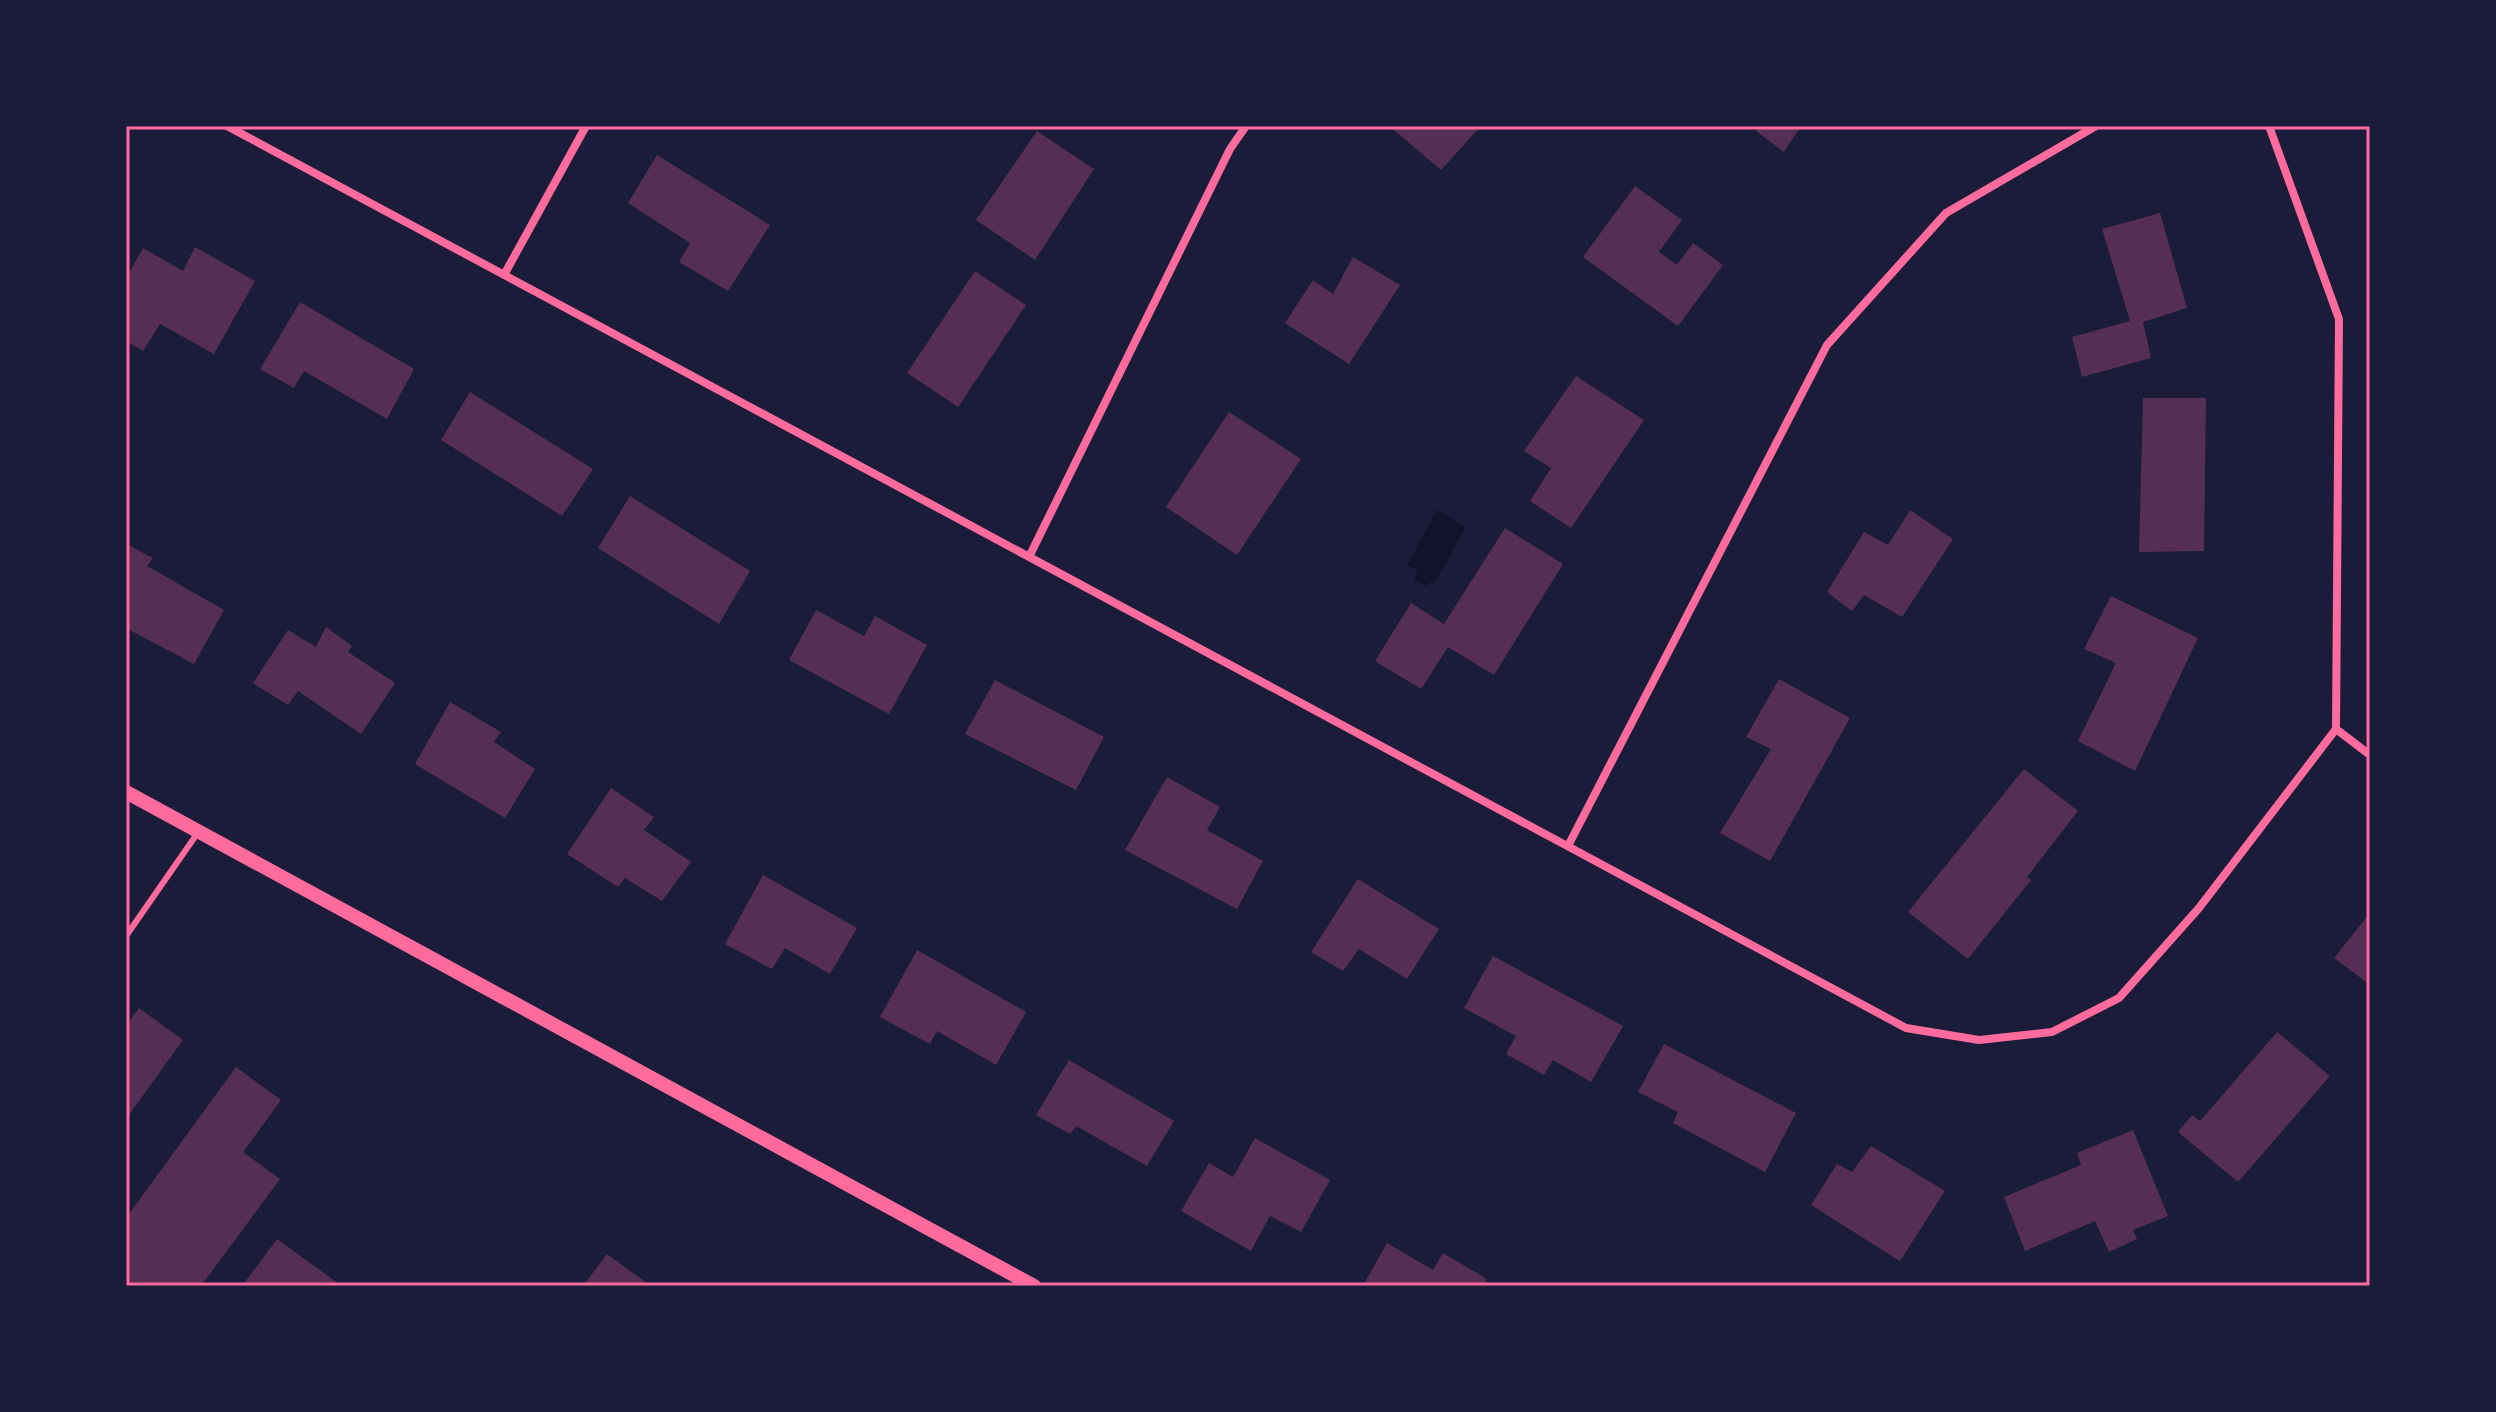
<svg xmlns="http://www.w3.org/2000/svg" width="2496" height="1412" font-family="'IBM Plex Sans',sans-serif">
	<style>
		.water { fill: #12122b }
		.building { fill: #542f53 }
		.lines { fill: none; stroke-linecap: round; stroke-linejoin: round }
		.service { stroke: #ff6b9d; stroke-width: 6 }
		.minor { stroke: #ff6b9d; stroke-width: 8 }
		.tertiary { stroke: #ff6b9d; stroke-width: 14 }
		.neatline { fill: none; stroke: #ff6b9d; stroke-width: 3 }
	</style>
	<rect width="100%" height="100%" fill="#1b1b3a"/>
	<path class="water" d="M1437,510l29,17 -32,57 -4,-2 -3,4 -13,-6 4,-9 -11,-6z"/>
	<path class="building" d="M1398,126h83l-40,44 -47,-40z
		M1760,126h41l-17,26 -28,-21z
		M1037,131l57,38 -59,91 -59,-40z
		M657,155l113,70 -42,66 -49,-29 11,-19 -62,-40z
		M1635,186l47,34 -23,32 18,13 16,-22 30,22 -45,61 -95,-69z
		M2160,213l27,95 -44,14 8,36 -69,19 -10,-40 58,-16 -28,-92z
		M195,247l60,34 -41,73 -54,-30 -17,27 -17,-10v-63l17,-30 40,23z
		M1353,257l47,28 -51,79 -64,-41 28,-43 20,14z
		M975,271l51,34 -68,102 -51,-34z
		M300,302l114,67 -27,50 -83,-48 -10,17 -34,-19z
		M1576,376l68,44 -73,108 -41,-27 21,-33 -27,-17z
		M470,392l123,77 -31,47 -121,-76z
		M2143,398h63l-2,153 -65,1z
		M1229,412l72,47 -64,96 -71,-48z
		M630,496l120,75 -31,53 -121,-76z
		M1910,510l43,29 -51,78 -38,-22 -12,16 -25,-19 37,-60 24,13z
		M1505,528l58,36 -69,111 -46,-28 -27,42 -46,-28 36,-58 33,21z
		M126,544l27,14 -6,8 77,44 -30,54 -68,-36z
		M2111,596l87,42 -63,133 -57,-30 38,-78 -32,-14z
		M816,610l48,26 11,-20 52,29 -38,69 -100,-54z
		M326,627l26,19 -4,6 47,31 -34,51 -63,-43 -10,14 -35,-22 35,-53 28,17z
		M1779,679l71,39 -80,143 -50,-28 51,-84 -25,-12z
		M995,680l109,57 -28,53 -111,-56z
		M450,702l51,30 -7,10 41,27 -30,49 -90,-54z
		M2024,769l54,42 -51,66 4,3 -63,79 -60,-47z
		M1167,777l53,30 -13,23 56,31 -26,48 -112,-59z
		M611,788l43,29 -10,13 47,32 -29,39 -37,-23 -7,9 -51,-33z
		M763,875l94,53 -27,46 -45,-26 -13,21 -47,-25z
		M1358,879l81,50 -32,50 -48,-30 -16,22 -32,-19z
		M2370,913v72l-36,-27z
		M917,950l109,62 -30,53 -59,-34 -7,13 -50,-27z
		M1493,956l130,70 -32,56 -38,-22 -9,15 -38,-21 10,-18 -52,-28z
		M139,1008l44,32 -57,79v-93z
		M2277,1032l53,44 -92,106 -60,-50 14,-17 8,6z
		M1664,1044l132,69 -31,59 -92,-49 5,-11 -40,-20z
		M1069,1060l105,61 -27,45 -71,-40 -6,8 -34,-19z
		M236,1067l45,33 -38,52 37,27 -79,107h-75v-68z
		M2133,1130l35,86 -35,14 4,9 -28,13 -14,-31 -70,30 -21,-54 77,-32 -4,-12z
		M1255,1138l75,42 -29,52 -31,-16 -19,35 -70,-40 28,-48 24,14z
		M1871,1146l74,45 -45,70 -89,-56 26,-41 15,8z
		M277,1239l65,47h-100z
		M1387,1243l46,27 10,-17 44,26 -4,7h-115l-4,-2z
		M607,1254l44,32h-68z"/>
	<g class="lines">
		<path class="service" d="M126,936l73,-105"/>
		<path class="minor" d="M227,126l1679,902 73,12 73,-8 67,-34 80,-90 137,-179
			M2269,126l70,193 -3,410
			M504,275l82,-149
			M1029,557l201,-408 16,-23
			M2336,729l34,26
			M1568,846l259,-501 119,-132 150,-87"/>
		<path class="tertiary" d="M126,792l908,494"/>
	</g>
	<rect width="2496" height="1412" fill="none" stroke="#1b1b3a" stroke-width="256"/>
	<rect x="128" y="128" width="2240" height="1156" class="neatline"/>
</svg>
